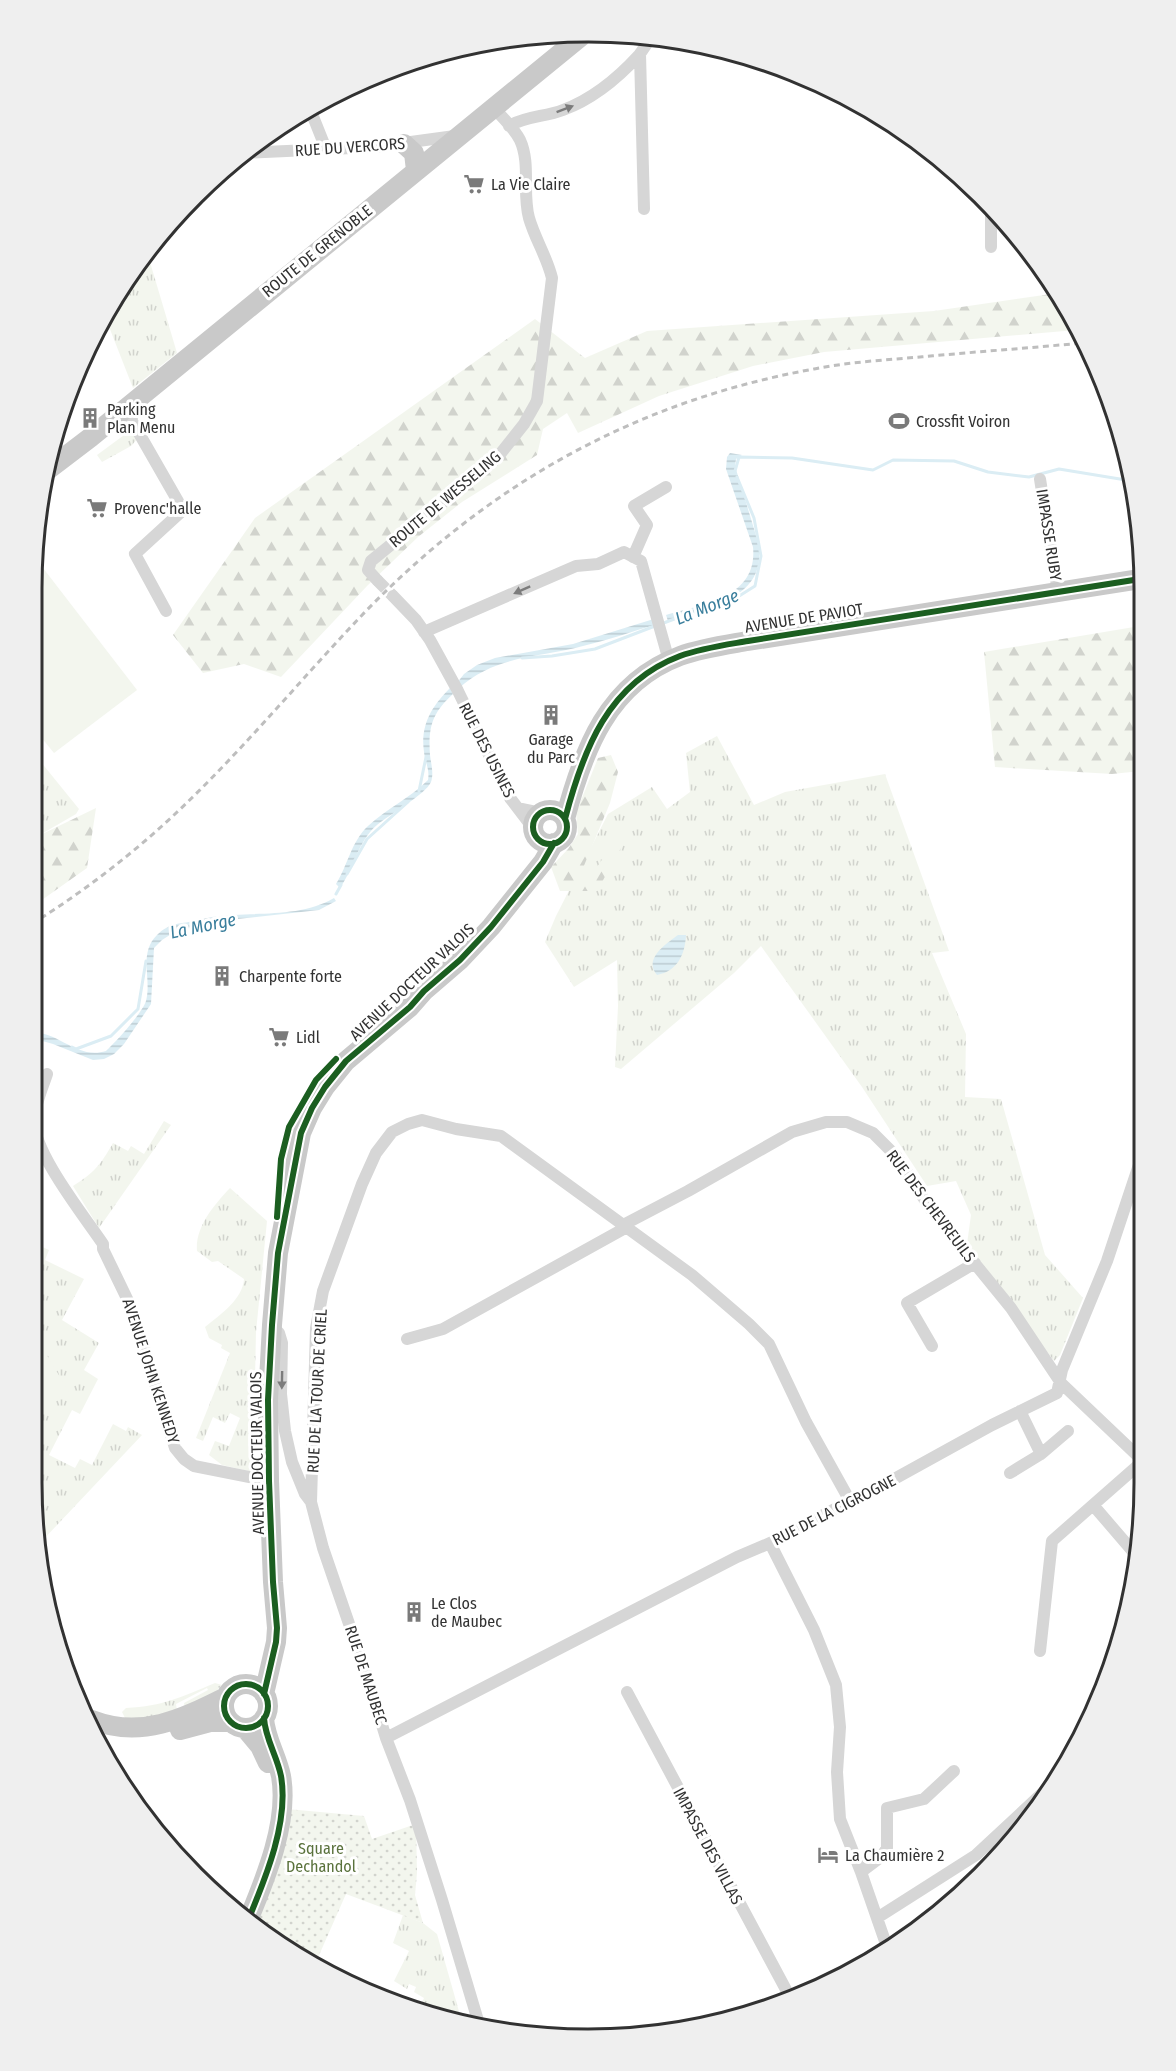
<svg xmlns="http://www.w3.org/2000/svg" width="1176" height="2071" font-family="'Fira Sans Condensed',sans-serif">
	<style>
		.grass { fill: url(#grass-tufts) }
		.forest { fill: url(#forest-firs) }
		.park { fill: url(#park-dots) }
		.garden { fill: #f3f6ee }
		.water { fill: url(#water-rules) }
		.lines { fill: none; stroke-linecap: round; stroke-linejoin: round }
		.stream { stroke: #dbedf4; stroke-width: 3 }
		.minor-tunnel { stroke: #d6d6d6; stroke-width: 12; stroke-dasharray: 12 6; stroke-linecap: butt }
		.minor { stroke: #d6d6d6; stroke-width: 12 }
		.primary { stroke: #c9c9c9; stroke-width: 20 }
		.rail { stroke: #bebebe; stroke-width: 3; stroke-dasharray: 6 4.5; stroke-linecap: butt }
		.cycleway-casing { stroke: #fff; stroke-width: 10 }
		.cycleway { stroke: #1b5e20; stroke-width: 6 }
		.oneway { fill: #7c7c7c }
		.labels { text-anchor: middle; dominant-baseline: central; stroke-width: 6; stroke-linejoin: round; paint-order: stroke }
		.street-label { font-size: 16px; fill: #323232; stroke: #fff }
		.poi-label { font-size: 16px; fill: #323232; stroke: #fff; text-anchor: start }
		.park-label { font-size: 16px; fill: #5a723c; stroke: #fff }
		.water-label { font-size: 18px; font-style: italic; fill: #397e9c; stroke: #fff }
		.rim { fill: none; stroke: #323232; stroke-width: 3 }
	</style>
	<defs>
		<pattern id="grass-tufts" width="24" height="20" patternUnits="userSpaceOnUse" patternTransform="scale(1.5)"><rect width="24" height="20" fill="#f3f6ee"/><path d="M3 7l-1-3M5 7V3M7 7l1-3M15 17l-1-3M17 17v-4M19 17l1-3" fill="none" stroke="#d1d3cd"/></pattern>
		<pattern id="forest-firs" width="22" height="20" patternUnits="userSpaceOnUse" patternTransform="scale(1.5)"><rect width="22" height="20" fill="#f3f6ee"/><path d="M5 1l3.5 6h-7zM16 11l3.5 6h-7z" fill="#d1d3cd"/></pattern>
		<pattern id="park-dots" width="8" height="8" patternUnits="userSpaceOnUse" patternTransform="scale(1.5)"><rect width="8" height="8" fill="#f3f6ee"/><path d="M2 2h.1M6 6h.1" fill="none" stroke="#d1d3cd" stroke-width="1.8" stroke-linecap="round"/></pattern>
		<pattern id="water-rules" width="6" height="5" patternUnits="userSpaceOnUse" patternTransform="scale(1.5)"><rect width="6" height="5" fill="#dbedf4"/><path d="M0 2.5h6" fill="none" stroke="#bcccd2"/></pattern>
	</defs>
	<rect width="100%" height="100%" fill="#fff"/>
	<path class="grass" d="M147,252l30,101 -44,35 -29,-74z
		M135,427l5,9 -9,10 -29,16 -5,-7z
		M717,736l37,69 31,-13 100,-18 64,177 -17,2 34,81 -1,63 36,2 44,156 38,43 -23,57 -6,6 -87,-117 4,-29 -15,-34 -29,5 -65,-99 -101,-141 -27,27 -113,96 -6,-2 3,-61 -1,-46 -43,27 -29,-45 11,-26 52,-102 44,-27 15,22 23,-17 -4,-39z
		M32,751l47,58 -3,5 -38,22 1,20 -7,-2z
		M164,1121l7,4 -72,103 -26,-42c21,-13 28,-22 40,-43l15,8 3,-5 13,8z
		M230,1188l37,33 -11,111 -3,140 -31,-7 -13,-10 6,-14 14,5 11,-28 -10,-5 -5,10 -12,-6 -10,24 -7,-3 34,-85 -9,-5 1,-3 -13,-7 -4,-11c15,-12 38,-28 39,-48l-26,-18 -6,1 -15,-11c-2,-24 17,-46 33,-63z
		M32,1231l4,13 13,6 -4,10 39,19 -22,41 37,23 -15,27 14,9 -18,35 -8,-4 -23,45 26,13 5,-9 12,6 21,-41 13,7 2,-4 14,8 -101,107c-17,-102 -9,-208 -9,-311z
		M215,1683l7,2 -8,9 -29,15 -1,-6 24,-13 -1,-2 -31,16 1,7 -29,9h-22l-4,-8 4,-4c37,-2 56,-11 89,-25z
		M403,1915l20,8 14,11 25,88 -18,-2 -25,-11 5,-11 -10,-6 2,-5 -7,-3 -2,5 -13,-8 15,-30 -16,-8z"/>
	<path class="forest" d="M1058,293l18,37 -252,22 -71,14 -94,30 -81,37 -11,-20 -24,16 -6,26 -75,47 -44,35 -50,48 -87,92 -37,-13 -41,9 -30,-38 82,-117 280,-199 50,39 62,-27 287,-20z
		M1140,626l1,145 -29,3 -117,-7 -11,-115z
		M611,755l7,17 -8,31 -27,65 12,2 23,-34 4,10 -25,45h-37l-9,-24 17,-18 10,-15 -2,-21 22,-55z
		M96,808l-9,60 -55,39v-51h7l-1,-20z"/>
	<path class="park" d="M287,1809l77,7 8,23 44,-15 1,49 -2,22 8,28 -77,-29 -30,68 -37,-16 -27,-25z"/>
	<path class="garden" d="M33,555l104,135 -83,63 -22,-27z
		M36,1337l33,55 -24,15 -13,-20v-47z"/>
	<path class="water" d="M730,453l12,2 -6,4 -1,7 23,76c11,57 -50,65 -90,79l-2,-6c37,-11 92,-17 87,-68l-27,-78 1,-12z
		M657,618l1,6c-25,7 -49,16 -75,22 -45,12 -87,9 -124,42l-2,-5 7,-9 13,-9 18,-7 78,-14z
		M450,688l3,6c-21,19 -25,33 -23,61 1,9 4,18 1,27 -5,12 -42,33 -54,43 -19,16 -23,43 -37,63l-4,-4c12,-19 15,-42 32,-58 18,-17 42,-28 60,-46 2,-10 -3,-18 -4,-28 -4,-27 8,-46 26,-64z
		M334,898l2,3 -17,9 -109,12 -37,11 -11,7 -8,8 -3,56 -27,40 -10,10 -10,5 -11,1 -40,-16 -21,-6v-6c27,0 46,28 74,19 9,-8 37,-39 40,-50 6,-23 -8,-47 11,-66 12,-12 22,-11 37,-14 6,-1 12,-3 18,-4 40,-6 86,2 122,-19z
		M678,935h8c-1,19 -8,36 -29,40 -14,-16 9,-31 21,-40z"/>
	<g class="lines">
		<path class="stream" d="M735,471l4,-14 53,1 81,12 20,-10 61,1 34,11 41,5 30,-8 73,12
			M695,612l41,-14 19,-12 6,-30 -7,-38 -17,-41
			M661,624l16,-6
			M522,658l30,-2 43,-7 60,-23
			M419,791l7,-34
			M347,874l20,-35 41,-37
			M336,894l5,-9
			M72,1047l4,2 35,-13 27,-27 8,-48"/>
		<path class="minor-tunnel" d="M377,580l16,16"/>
		<path class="minor" d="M640,54l4,155
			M365,80l16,-6
			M310,109l16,40
			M509,126c17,-10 36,-9 54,-16 30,-11 55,-32 76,-55 5,-6 8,-13 14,-19
			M242,153l132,-6 81,-11
			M991,247v-40
			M131,403l1,18 51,89 -48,44 31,57
			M1040,479l18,113
			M633,557l14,-32 -13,-19 32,-19
			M377,580l-9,-10 3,-9 126,-103 27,-34 13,-23 15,-123c-5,-21 -17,-39 -23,-60 -7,-25 2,-54 -9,-78 -6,-12 -17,-22 -26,-32
			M393,596l23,24 14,20 28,51 52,107 23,30
			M424,632l152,-66 22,-2 26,-12 17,9 28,100
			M518,808l24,5
			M47,1074c-5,15 -12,31 -13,45 -2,32 51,98 69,125v5l29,60 43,139 9,11 10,7 75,15
			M625,1224l63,-33 104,-59 34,-10h21l26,11 24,24 35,54 79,97 50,75 82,78
			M274,1328l5,5 3,10 -1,51 4,37 7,31 13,32 6,8 12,46 46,134 17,56 24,62 32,100 37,124
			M407,1339l36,-10 184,-102
			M932,1346l-25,-43 68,-40
			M1020,1411l21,43
			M1010,1473l31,-19 27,-23
			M311,1502l5,-174 7,-37 39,-107 14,-31 16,-21 16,-8 14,-4 34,9 45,7 191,139 57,49 20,20 37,78 44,79
			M1093,1505l43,50
			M770,1543l44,87 22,55 4,42 -3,45 3,47 21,53 25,72
			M1040,1651l12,-110 91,-80
			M627,1692l164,307
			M386,1738l351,-181 33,-14 80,-42 26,-12 116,-64 65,-32 5,-23 45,-109 35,-105
			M861,1872l20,-15 6,-9v-40l37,-9 30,-28
			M877,1918l99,-63 72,-67"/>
		<path class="primary" d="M404,144l10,9 2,17
			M49,469l42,-32 493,-403
			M533 827a17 17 0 1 1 34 0a17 17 0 1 1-34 0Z
			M565,819c18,-69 43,-136 115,-163 22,-8 45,-11 68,-15l392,-62
			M224 1706a22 22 0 1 1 44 0a22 22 0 1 1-44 0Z
			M264,1694l12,-52 1,-14 -4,-46 -4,-101 -1,-81 4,-75 6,-72 23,-120 11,-25 13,-21 21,-26 64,-54 14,-16 36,-31 31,-33 52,-65 11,-19
			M92,1720c49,19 90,-1 134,-23
			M245,1728l15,18 8,17
			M180,1730l30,-8h21
			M249,1918c17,-41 40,-97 32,-142 -4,-20 -16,-38 -17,-58"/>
		<path class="rail" d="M32,924c46,-29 90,-62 130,-98 73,-66 135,-143 203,-214 125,-129 272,-211 449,-243 35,-7 71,-9 106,-12 54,-5 108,-9 163,-14"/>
		<g class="cycleway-casing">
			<path id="cycleway" d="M533 827a17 17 0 1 1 34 0a17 17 0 1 1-34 0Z
				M565,819c18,-69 43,-136 115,-163 22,-8 45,-11 68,-15l392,-62
				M277,1217l4,-58 8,-32 27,-47 20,-21
				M224 1706a22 22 0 1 1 44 0a22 22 0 1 1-44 0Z
				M264,1694l12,-52 1,-14 -4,-46 -4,-101 -1,-81 4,-75 6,-72 23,-120 11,-25 13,-21 21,-26 64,-54 14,-16 36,-31 31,-33 52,-65 11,-19
				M249,1918c17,-41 40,-97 32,-142 -4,-20 -16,-38 -17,-58"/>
		</g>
		<use href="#cycleway" class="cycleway"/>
	</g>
	<defs><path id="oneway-solid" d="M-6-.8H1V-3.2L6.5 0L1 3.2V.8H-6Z" transform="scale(1.5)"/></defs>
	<g class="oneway">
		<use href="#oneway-solid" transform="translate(565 109) rotate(-21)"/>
		<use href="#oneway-solid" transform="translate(522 590) rotate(156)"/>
		<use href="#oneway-solid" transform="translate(282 1380) rotate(91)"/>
	</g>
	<defs>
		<g id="supermarket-bare" transform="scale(1.62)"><path d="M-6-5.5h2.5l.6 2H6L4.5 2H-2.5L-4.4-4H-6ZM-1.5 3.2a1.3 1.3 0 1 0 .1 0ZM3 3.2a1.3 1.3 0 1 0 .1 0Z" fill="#7a7a7a" stroke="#fff" stroke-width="2.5" paint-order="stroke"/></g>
		<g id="building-bare" transform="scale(1.62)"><path d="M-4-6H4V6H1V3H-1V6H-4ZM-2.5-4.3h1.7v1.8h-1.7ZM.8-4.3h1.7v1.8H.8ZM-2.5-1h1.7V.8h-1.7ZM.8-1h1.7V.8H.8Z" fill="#7a7a7a" stroke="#fff" stroke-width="2.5" paint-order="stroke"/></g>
		<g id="stadium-bare" transform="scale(1.62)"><path d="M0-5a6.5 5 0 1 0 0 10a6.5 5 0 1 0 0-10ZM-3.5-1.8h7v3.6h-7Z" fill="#7a7a7a" stroke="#fff" stroke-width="2.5" paint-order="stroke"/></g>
		<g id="hotel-bare" transform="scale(1.62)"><path d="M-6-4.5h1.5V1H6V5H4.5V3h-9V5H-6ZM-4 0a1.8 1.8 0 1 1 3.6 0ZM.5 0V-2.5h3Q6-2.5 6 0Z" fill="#7a7a7a" stroke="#fff" stroke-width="2.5" paint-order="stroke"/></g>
	</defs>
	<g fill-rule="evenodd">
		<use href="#supermarket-bare" x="474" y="184"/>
		<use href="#building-bare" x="90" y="418"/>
		<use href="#stadium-bare" x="899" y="421"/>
		<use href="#supermarket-bare" x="97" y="508"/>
		<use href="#building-bare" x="551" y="715"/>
		<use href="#building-bare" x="222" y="976"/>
		<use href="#supermarket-bare" x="279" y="1037"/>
		<use href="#building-bare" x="414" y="1612"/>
		<use href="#hotel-bare" x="828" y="1855"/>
	</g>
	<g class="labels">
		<g class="street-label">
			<text transform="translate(350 147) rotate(-4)">RUE DU VERCORS</text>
			<text transform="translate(317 251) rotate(-39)">ROUTE DE GRENOBLE</text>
			<text transform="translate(445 499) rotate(-40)">ROUTE DE WESSELING</text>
			<text transform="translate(1049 535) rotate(81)">IMPASSE RUBY</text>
			<text transform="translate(804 618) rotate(-9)">AVENUE DE PAVIOT</text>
			<text transform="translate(487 750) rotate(63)">RUE DES USINES</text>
			<text transform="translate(412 982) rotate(-43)">AVENUE DOCTEUR VALOIS</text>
			<text transform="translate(931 1206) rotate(53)">RUE DES CHEVREUILS</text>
			<text transform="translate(151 1371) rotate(72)">AVENUE JOHN KENNEDY</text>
			<text transform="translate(317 1391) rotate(-87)">RUE DE LA TOUR DE CRIEL</text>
			<text transform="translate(257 1453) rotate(-91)">AVENUE DOCTEUR VALOIS</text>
			<text transform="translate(834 1510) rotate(-27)">RUE DE LA CIGROGNE</text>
			<text transform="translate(366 1675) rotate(72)">RUE DE MAUBEC</text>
			<text transform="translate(708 1846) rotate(62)">IMPASSE DES VILLAS</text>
		</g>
		<g class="poi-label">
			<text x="491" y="184">La Vie Claire</text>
			<text x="107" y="409">Parking<tspan x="107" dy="18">Plan Menu</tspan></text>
			<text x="916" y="421">Crossfit Voiron</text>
			<text x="114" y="508">Provenc'halle</text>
			<text x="551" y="739" text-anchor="middle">Garage<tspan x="551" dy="18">du Parc</tspan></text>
			<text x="239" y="976">Charpente forte</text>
			<text x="296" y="1037">Lidl</text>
			<text x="431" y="1603">Le Clos<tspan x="431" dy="18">de Maubec</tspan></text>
			<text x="845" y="1855">La Chaumière 2</text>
		</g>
		<g class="park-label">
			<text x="321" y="1848">Square<tspan x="321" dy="18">Dechandol</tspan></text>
		</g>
		<g class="water-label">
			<text transform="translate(707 607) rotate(-22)">La Morge</text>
			<text transform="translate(203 926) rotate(-12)">La Morge</text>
		</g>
	</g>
	<path d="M0 0H1176V2071H0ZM588 42H588A546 546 0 0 1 1134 588V1483A546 546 0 0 1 588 2029H588A546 546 0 0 1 42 1483V588A546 546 0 0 1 588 42Z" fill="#efefef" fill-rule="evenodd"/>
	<path class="rim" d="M588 42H588A546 546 0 0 1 1134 588V1483A546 546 0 0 1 588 2029H588A546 546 0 0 1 42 1483V588A546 546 0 0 1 588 42Z"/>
</svg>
